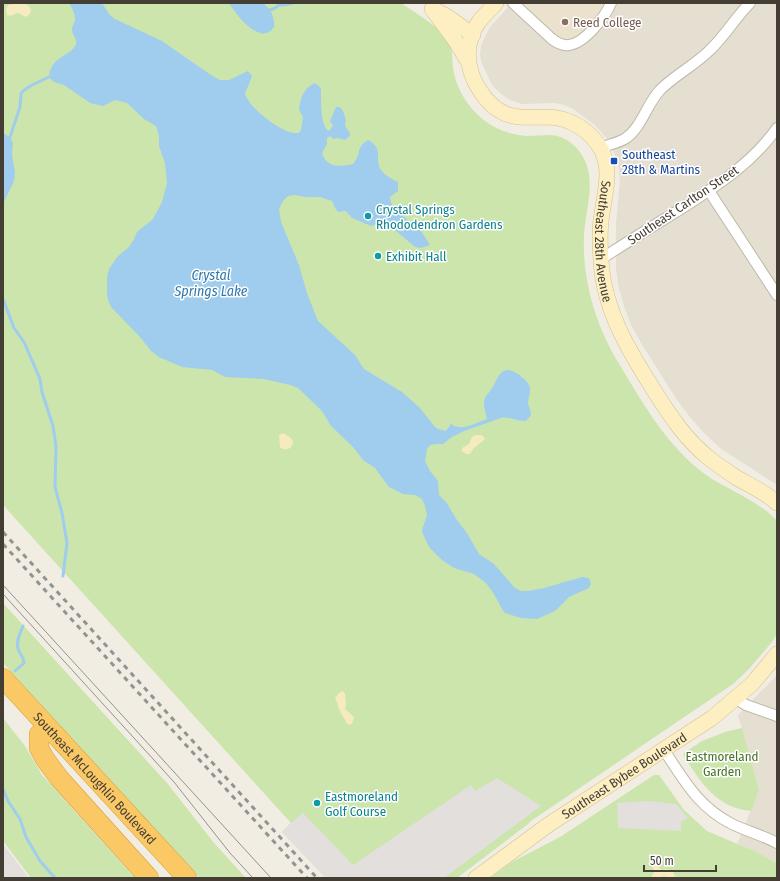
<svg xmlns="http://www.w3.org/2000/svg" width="780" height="881" font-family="'Fira Sans Condensed',sans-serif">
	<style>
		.residential { fill: #e5dfd2 }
		.education { fill: #eae2cd }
		.green { fill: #cbe5ad }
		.sand { fill: #f6eabf }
		.parking { fill: #e2dfdc }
		.water { fill: #a0cded }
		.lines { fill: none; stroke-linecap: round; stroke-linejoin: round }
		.stream { stroke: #a0cded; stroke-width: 3 }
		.street-casing { stroke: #bfb8a9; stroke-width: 12 }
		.secondary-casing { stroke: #d0c194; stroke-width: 16 }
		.highway-casing { stroke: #d89e36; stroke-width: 20 }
		.street { stroke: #fff; stroke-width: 10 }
		.secondary { stroke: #fdefc2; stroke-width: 15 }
		.highway { stroke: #fac966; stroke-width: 19 }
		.tram { stroke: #939393; stroke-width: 1 }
		.rail { stroke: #939393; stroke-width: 3; stroke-dasharray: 5 5; stroke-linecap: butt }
		.education-dot { fill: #8d6e63; stroke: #fff; stroke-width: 1.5 }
		.transit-dot { fill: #1a4fb4; stroke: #fff; stroke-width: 1.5 }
		.culture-dot { fill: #0f9aa8; stroke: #fff; stroke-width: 1.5 }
		.labels { text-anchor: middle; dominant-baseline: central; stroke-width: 3; stroke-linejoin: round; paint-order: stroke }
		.education-label { font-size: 13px; fill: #785e54; stroke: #fff; text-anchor: start }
		.transit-label { font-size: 13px; fill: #164399; stroke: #fff; text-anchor: start }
		.street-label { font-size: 13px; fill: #433d34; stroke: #fff }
		.culture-label { font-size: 13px; fill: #0d838f; stroke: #fff; text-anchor: start }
		.park-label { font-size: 13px; fill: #457229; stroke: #fff }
		.water-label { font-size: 14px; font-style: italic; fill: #3177ab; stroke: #fff }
	</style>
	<rect width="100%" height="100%" fill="#f1ede3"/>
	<path class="residential" d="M512,3l89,8 4,-8h172v482l-57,-37 -17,-16 -14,-16 -12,-16 -36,-57 -10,-18 -6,-16 -6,-20 -3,-20v-46l4,-43 -1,-12 -4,-13 -7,-15 -13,-15 -22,-16 -9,-4 -9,-2 -33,1 -12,-4 -9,-6 -9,-9 -10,-21 -2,-9 1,-10 9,-18z
		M777,675v188l-40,-19 22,-54 -21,-75z"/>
	<path class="education" d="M518,3h87l-4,8 -22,24 -6,4 -8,1 -8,-3z"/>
	<path class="green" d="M3,3h398c17,12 38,22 48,41 4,7 3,15 4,24 3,21 15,40 32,53 12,9 27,14 42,15 8,0 15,-1 22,-1 17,0 31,13 37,28 9,24 -1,49 -2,73 -2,46 13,93 37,131 24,40 49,83 88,110 20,13 53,26 68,44v113l-6,9 -22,26 -16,15 -202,137 -3,3 -71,54h-131l-44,-46 9,-9 -288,-318z
		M3,603l164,180 47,60 32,35h-47l-196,-215z
		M3,718l22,28 17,29 93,103h-104l-28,-37z
		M742,728l17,62 -8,21c-6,-1 -13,-2 -18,-4 -24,-10 -36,-31 -49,-51v-3l18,-12 23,-9z
		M654,775h5l25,35 23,21 47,20 23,12v15h-287l22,-16 48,-25z"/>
	<path class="sand" d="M20,3c7,0 13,4 10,11l-4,3 -8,-4 -8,3 -3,-1 -1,-6 2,-4z
		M283,433l8,5 2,3c0,8 -8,11 -13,6l-1,-12z
		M475,435h7l3,4 -12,10 -3,5h-4l-4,-3v-3l7,-4 3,-7z
		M343,691l2,3 1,10 -1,5 9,8 -2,7 -2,1 -4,-2c-1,-5 -4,-7 -6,-12 -2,-4 -2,-7 -5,-13l4,-5z
		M655,862l6,8 7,-1 5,3 3,6h-7l-5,-2 -4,2h-9l3,-6 -2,-7z"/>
	<path class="parking" d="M497,778l44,28 -97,72h-118l-44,-46 9,-9 12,-10 50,52 118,-80 4,6z
		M648,801l28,3 12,14 -7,4v9l-63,-3 -1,-25z
		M3,844l26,34h-26z"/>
	<path class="water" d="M69,3h33l7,11 6,5 47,22 49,34 9,5h9l19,-9 4,5 -3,8 -4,9c3,14 30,34 44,39 3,1 7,1 10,1l2,-3 2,-13 -4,-7c2,-13 3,-19 15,-27l4,2 3,4c0,10 -1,37 8,42l4,-5 -3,-5 6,-14h4l3,4 3,9 -1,6 5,7v3l-5,4 -8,-2 -4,1 -2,-3 -4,2v6l-5,9c5,15 17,14 31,11 9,-10 2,-16 15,-24 17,9 5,20 14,31 4,5 10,8 16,11v9l-8,6c1,14 17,21 27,30 5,4 9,12 13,18l-9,3 -6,-1 -20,-17 -16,-7 -8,3 -19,-8 -6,-7 -8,1 -3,-4 -3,-7 -12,-4h-14l-11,-2 -7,1 -5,5 -4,8 2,13 18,43 8,28 11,28 37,34 9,14 38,23 18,16 15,19 3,2 8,2 5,-7c11,8 24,-1 36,-5 -1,-7 -5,-14 -2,-21 1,-3 4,-5 5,-7 9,-11 9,-29 28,-17 4,3 9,7 11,11 3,7 -1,11 -1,18 1,4 3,8 3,12l-5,6c-9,1 -16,-5 -25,-3l-37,13 -12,6 -9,7h-7l-6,1 -3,4 -2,12 5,10 8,10 1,14 7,7 11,18 10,13 12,21 15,10 21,24 6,3h7l16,-3 38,-11 7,1 2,6 -2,4 -20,9 -14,14 -18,8 -16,-1 -16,-5 -3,-4 -8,-15 -8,-11 -12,-9 -20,-6 -12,-8 -13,-13 -6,-13 -1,-4 5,-15 -2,-9 -3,-7 -7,-4 -12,-1 -14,-7 -14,-19 -12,-8 -9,-12 -23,-22 -9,-15 -24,-23 -8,-3 -26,-6 -39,-2 -13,-7 -30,-3 -23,-10 -8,-6 -11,-14 -29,-30 -3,-7 -1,-6v-17l2,-8 8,-12 12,-10 4,-6 4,-9 16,-13 9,-17 5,-19 -2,-20 -6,-17v-10l-3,-10 -12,-7 -17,-16 -12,-3 -12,6 -13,-3 -26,-18 -10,-3 -5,-5c2,-22 22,-20 27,-33 2,-5 -4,-9 -4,-14 0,-4 2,-6 3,-9 1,-6 -3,-13 -6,-18z
		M229,3c7,0 26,-2 32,0 10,3 14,16 13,24 -13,20 -38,-12 -45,-24z
		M3,133l7,4 3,6 -1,12 3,17 -1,9 -11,23z"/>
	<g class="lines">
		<path class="stream" d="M270,10l5,-2 4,-3h5l9,-2
			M10,137l10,-30 1,-13 2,-3 9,-6 17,-8
			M3,299l11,29 10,14 16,37 2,13 11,34 3,20 -1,41 7,26 5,30 -4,33
			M15,671l9,-8c0,-7 -4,-8 -6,-14 -2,-8 2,-16 5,-23
			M3,789l5,12 12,18 6,18 14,24 15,17"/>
		<g class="street-casing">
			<path id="street" d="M513,3l39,36c5,4 10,7 17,6 16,-2 36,-28 42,-42
				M601,148c8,-4 18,-5 25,-10 15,-10 21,-34 34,-48 15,-15 35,-25 50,-40 15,-14 25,-32 40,-47
				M709,191l68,104
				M601,259c25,-16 50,-32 75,-47 37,-24 75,-47 101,-84
				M736,699l10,6 31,11
				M664,750c20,30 34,57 68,74 14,7 30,11 45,19"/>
		</g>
		<g class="secondary-casing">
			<g id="secondary">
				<path id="s1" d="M496,3c-6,7 -13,13 -18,20 -14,20 -12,46 1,66 6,10 15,20 27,25 14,5 28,3 43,3 21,1 41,13 52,32 11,21 4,42 1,65 -3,15 -2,31 -1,47 3,50 28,90 54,131 16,25 31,48 55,67 9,7 18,13 27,19 14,8 28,14 40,25"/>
				<path d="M432,9l23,31 12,20"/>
				<path d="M437,11l11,6 25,18"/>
				<path id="s2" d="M476,878l72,-53 164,-107 40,-34 25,-30"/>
			</g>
		</g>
		<g class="highway-casing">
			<g id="highway">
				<path id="s3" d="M3,678l184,200"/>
				<path d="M39,734v14l6,11 14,19 90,100"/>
			</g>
		</g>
		<use href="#street" class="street"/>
		<use href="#secondary" class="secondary"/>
		<use href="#highway" class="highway"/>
		<path class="tram" d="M3,585l268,293
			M3,594l171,188 56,71 23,25"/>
		<path class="rail" d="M3,532l314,346
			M3,544l304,334"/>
	</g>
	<circle class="education-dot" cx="565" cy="22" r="4"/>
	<rect class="transit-dot" x="610" y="157" width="8" height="8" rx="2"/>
	<g class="culture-dot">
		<circle cx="368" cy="216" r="4"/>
		<circle cx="378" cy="256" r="4"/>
		<circle cx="317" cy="803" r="4"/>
	</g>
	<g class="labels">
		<g class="education-label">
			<text x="573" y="22">Reed College</text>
		</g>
		<g class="transit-label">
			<text x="622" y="154">Southeast<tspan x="622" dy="15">28th &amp; Martins</tspan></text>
		</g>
		<g class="street-label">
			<text transform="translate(683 205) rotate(-34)">Southeast Carlton Street</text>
			<text stroke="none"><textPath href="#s1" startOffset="335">Southeast 28th Avenue</textPath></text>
			<text stroke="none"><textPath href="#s2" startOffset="180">Southeast Bybee Boulevard</textPath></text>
			<text stroke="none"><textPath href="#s3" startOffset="136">Southeast McLoughlin Boulevard</textPath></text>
		</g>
		<g class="culture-label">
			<text x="376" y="209">Crystal Springs<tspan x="376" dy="15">Rhododendron Gardens</tspan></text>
			<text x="386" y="256">Exhibit Hall</text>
			<text x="325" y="796">Eastmoreland<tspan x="325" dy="15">Golf Course</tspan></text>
		</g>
		<g class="park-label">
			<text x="722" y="756">Eastmoreland<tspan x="722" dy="15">Garden</tspan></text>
		</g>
		<g class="water-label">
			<text x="211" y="275">Crystal<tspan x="211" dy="16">Springs Lake</tspan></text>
		</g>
	</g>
	<rect width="780" height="881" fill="none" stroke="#433d34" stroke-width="8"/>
	<path d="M644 865v6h72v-6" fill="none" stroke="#433d34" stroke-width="2"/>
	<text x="650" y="865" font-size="12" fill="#433d34" stroke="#ffffff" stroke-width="3" paint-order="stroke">50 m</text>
</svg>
